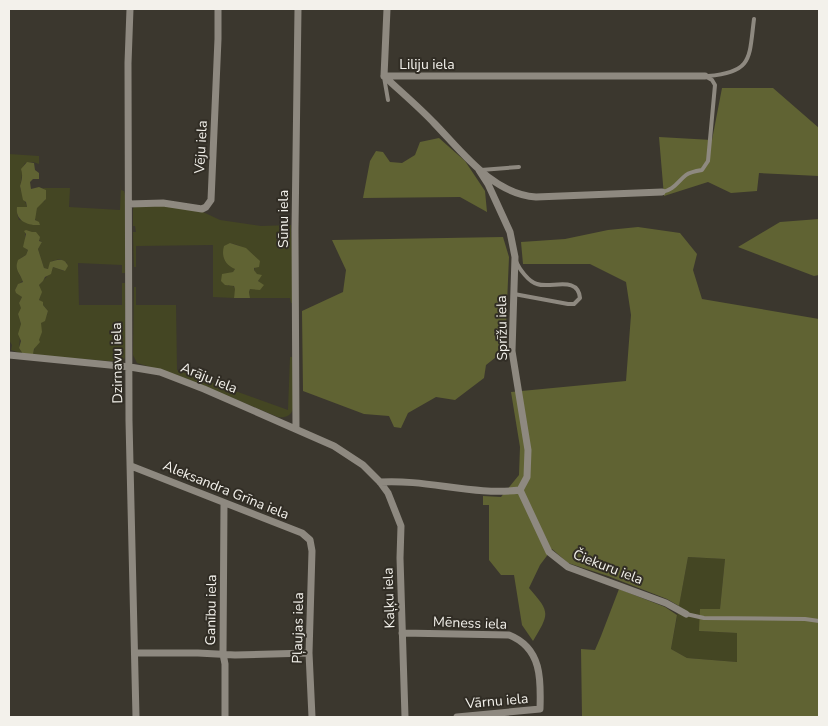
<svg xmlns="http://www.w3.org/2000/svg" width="828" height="726" font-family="'Nunito Sans',sans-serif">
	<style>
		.green { fill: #444623 }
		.forest { fill: #606333 }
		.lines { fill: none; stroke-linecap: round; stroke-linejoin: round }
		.service { stroke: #8e8980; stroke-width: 4 }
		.minor { stroke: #8e8980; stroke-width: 7 }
		.labels { text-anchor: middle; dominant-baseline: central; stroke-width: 4; stroke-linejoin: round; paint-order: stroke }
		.street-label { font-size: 14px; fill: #f3f1eb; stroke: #312d25 }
	</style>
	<rect width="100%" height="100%" fill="#3b372e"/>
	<path class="green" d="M9,154l30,2v8l-6,-2 -8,1 -2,4 -3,21 7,19 -10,7 2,6 18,2 -3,-5 2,-3c0,-6 2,-11 9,-13l-1,-12 -2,-1h28l-1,19 51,3 1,-27v7l3,1 1,4v78h-3v-8l-44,-2 1,42h43v-22h3l1,72 -2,5 -3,2 -89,-7 9,-21v-11l6,-8 1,-4 -9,-11 2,-5 -2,-10 13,-14 1,-4 11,4 3,-8 -7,-4 -8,2 -4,8 -4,-1 -6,-19 4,-7c-8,-5 -4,-9 -17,-10v16l3,2 -2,5c-13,6 -10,16 -3,25l-6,6 -2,4 7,7 -3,6 3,5 -4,6 3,10 -2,24 4,6 -12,-4 1,-5 -3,-5z
		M160,204l43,8 17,8 41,6 30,-1 3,78h-3l-1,-5h-40l-1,-6 1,-3 9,-6 -2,-8 -3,-5 4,-10c-8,-10 -16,-14 -28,-17l5,26 -2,3 -5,2v12l4,-1 4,4 -2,9 -21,-1v-52l-77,1v21h-2l-1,-35h3l-1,-6h-2v-17l1,-2z
		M134,287h2v18h40l1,65 111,40 2,-53h4l-1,52c-2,7 -8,9 -15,8l-101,-42 -40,-12 -4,-8z
		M688,557l37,2 -5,51 -21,21 39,2 -1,29 -50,-4 -16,-9z"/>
	<path class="forest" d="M722,88h51l46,40v48l-60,-3 -2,18 -26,2 -23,-11 -44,14 -5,-59 53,3z
		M439,138l26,23 20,30 2,21 -27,-15 -97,1 7,-37 6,-10 7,1 7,10 12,1 13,-8 5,-13z
		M27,162l7,1 1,7 4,3v6h-6l-3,3 1,7 8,-2 7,3v9l-9,9 -2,12 4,2 1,3c-12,1 -25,-4 -23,-18h10l-1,-5 -3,-2 -3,-14c2,-6 3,-11 1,-17z
		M819,219v56l-5,1 -76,-29 42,-25z
		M638,227l42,6 17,21 -4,16 9,29 117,20v398h-237l-1,-68 14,1 6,-14 18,-47 46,18 12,8 -6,34 16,9 50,4v-29l-38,-2 1,-22h20l5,-50 -37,-2 -9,49 -12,-7 -59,-23 -40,-13 -16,-14 -12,16 -11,23c21,24 21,25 4,53l-11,-16 -8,-50h-13l-12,-15v-55h-6v-9l18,1 18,-22 1,-28 -9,-55 115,-11 5,-66 -5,-33 -36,-18h-67l-2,-22 44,-3 43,-9z
		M26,230l6,2h4l4,5 -1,4 3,1 -4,7 6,19 4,1 2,-7c7,-2 14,-5 18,4l-3,5 -12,-4 -2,7 -6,3 -2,4 -4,4 3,7 -3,8 4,2v3l5,6 -3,10 -4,2 1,9 -3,8 1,2 -6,7 -1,5h-10l-4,-6 2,-7 -3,-7 3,-10 -3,-10 3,-6 -2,-5 3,-6 -6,-4 -1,-3 3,-6 5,-2c-3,-9 -9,-12 -5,-22l8,-5 2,-5 -5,-3 3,-13 -2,-3z
		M503,237l6,20 -4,93 -19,15 -2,13 -29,22 -19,-3 -28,16 -7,15 -7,-1 -5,-11 -25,-2 -61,-23 -1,-80 41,-19 3,-22 -14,-30z
		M230,243l16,5 14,13 -1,6 -5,1v2l3,4 5,1 -4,6 6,4 -4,5 -10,-1 -1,3 1,6h-16l1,-9 -1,-3 -9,-1 -4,-4 1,-7 11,-2 2,-3c-10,-4 -14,-13 -11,-23z"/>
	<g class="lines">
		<path class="service" d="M708,76c45,-4 41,-18 46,-57
			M384,77l4,23
			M481,170l38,-3
			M662,192c12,-2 15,-10 24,-17 4,-3 10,-4 16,-5l6,-9 7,-76 -3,-5 -7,-4
			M514,294l54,10h6l6,-6c-2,-23 -29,-9 -43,-14 -8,-2 -18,-15 -21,-23
			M686,614l18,4 101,1 14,2"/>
		<path class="minor" d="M130,9l-2,54 1,358 7,296
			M384,76c17,16 35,31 51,48 28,29 58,70 101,73l126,-5
			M384,76h321
			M384,76l3,-67
			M479,170l9,14 22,48 5,25 -3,94 16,99 -1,27 -7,13
			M129,204l34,-1 39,6 4,-2 5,-7 7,-161v-30
			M9,355l121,12 30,5 44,17 130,57 29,19 17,17 8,11 13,33 -1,32 5,159
			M296,429l-1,-200 3,-220
			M131,466l171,67 8,7 2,11 -3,102 3,64
			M380,482c47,-3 94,14 140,8
			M520,490l29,62 19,15 98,36 20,11
			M224,503l-1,151 2,10v53
			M402,633l107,2c33,13 32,45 31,74l-83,8
			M136,653h62l37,2 74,-2"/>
	</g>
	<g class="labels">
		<g class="street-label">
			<text x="427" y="64">Liliju iela</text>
			<text transform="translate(201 147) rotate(-87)">Vēju iela</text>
			<text transform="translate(283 219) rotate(-90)">Sūnu iela</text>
			<text transform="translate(502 328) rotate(-91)">Sprīžu iela</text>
			<text transform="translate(117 363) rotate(-91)">Dzirnavu iela</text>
			<text transform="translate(209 378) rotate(22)">Arāju iela</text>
			<text transform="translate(226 490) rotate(22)">Aleksandra Grīna iela</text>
			<text transform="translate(608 567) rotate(21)">Čiekuru iela</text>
			<text transform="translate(389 598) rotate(-92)">Kaļķu iela</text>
			<text transform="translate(211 610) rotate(-89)">Ganību iela</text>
			<text transform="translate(470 623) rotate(2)">Mēness iela</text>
			<text transform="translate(298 628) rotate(-89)">Pļaujas iela</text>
			<text transform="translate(497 701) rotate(-5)">Vārnu iela</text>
		</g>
	</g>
	<rect width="828" height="726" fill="none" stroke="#f3f1eb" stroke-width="20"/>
</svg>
